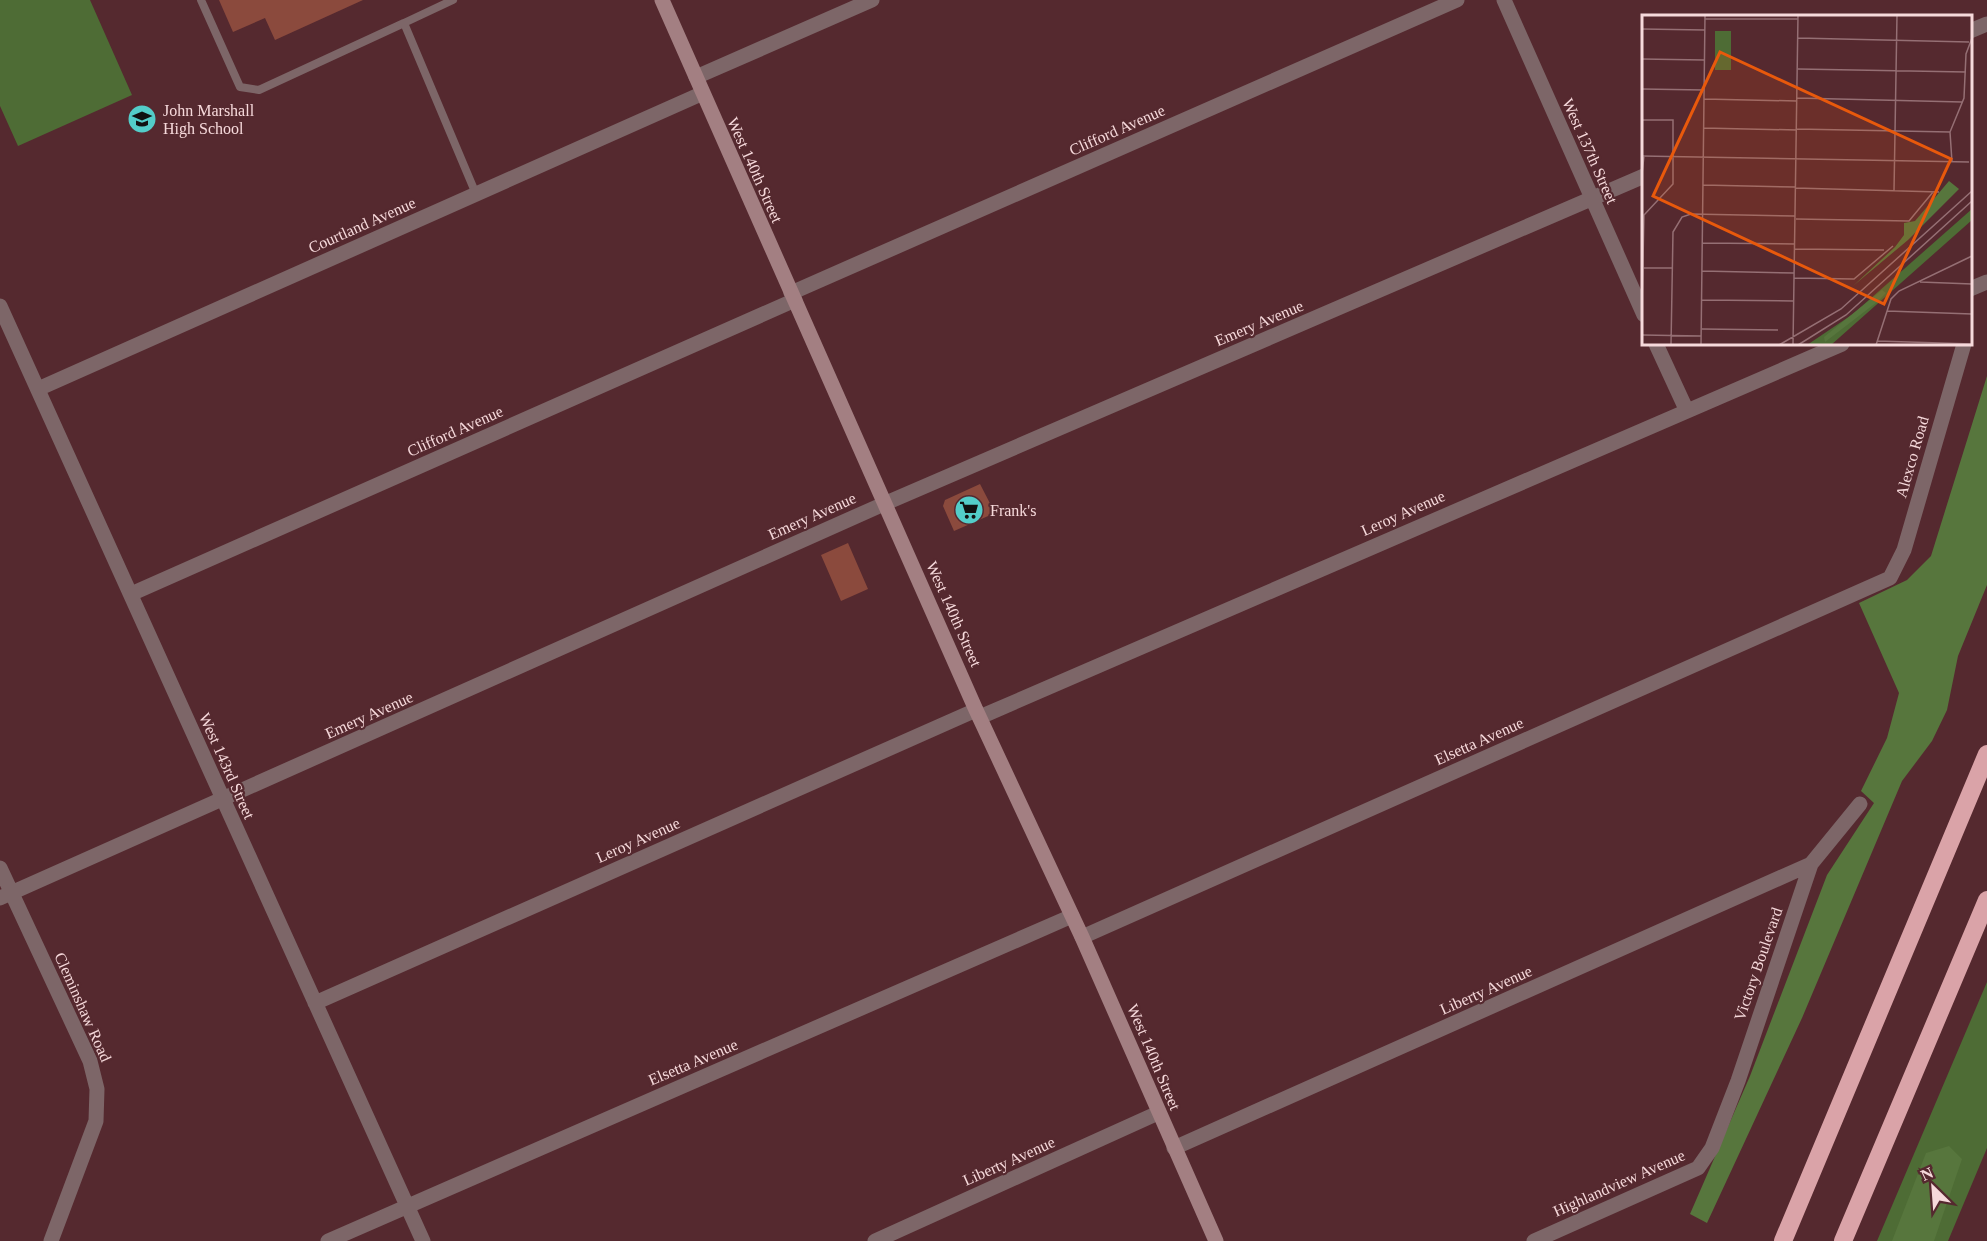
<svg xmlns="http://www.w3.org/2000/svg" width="1987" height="1241" font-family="Georgia,serif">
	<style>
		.green { fill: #4e6c35 }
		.forest { fill: #57763d }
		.building { fill: #8b4a3d }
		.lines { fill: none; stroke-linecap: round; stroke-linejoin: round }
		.lane { stroke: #7d6668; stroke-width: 8 }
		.street { stroke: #7d6668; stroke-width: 15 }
		.secondary { stroke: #a37f82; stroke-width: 15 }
		.highway { stroke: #daa3a8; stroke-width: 18 }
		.labels { text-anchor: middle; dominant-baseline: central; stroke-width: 4.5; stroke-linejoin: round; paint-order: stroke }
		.poi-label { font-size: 16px; fill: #f6d9db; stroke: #55292f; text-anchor: start }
		.street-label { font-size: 16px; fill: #f6d9db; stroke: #55292f }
		.inset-road { fill: none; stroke: #956f74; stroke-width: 1.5 }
		.view { fill: #e8590c; fill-opacity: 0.15; stroke: #e8590c; stroke-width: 3 }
		.inset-edge { fill: none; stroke: #f6d9db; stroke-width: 3 }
	</style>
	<rect width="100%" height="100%" fill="#55292f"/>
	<path class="green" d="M0,0h90l42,95 -114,51 -18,-40z
		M1987,982v166l-39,93h-71z"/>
	<path class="forest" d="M1987,376v209l-29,71 -11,54 -15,31 -30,40 -100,237 -95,205 -17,-9 60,-138 77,-201 47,-72 -13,-12 26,-53 12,-45 -40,-90 48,-23 24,-24z
		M1949,1146l13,13 -28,82h-42l34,-88z"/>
	<path class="building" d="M219,0h144l-88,40 -10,-22 -32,14z
		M980,484l15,29 -41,18 -11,-25 2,-6z
		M848,543l20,46 -27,12 -20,-46z"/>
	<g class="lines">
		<path class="lane" d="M201,0l39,87 19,3 145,-67 72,171
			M404,23l49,-23"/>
		<path class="street" d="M1504,0l140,315
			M1970,31l17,-7
			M696,77l176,-77
			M1970,289l17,-7
			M791,293l666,-293
			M0,306l423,935
			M1656,344l30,65
			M38,389l663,-295
			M131,594l664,-294
			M980,717l862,-373
			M0,868l90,193 7,28 -1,32 -45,120
			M0,898l886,-395 758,-327
			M1082,937l808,-359 14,-28 60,-206
			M315,1003l661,-293
			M1174,1148l637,-284
			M328,1241l744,-325
			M875,1241l283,-128
			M1534,1241l164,-73 14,-20 26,-67 73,-217 49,-60"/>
		<path class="secondary" d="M662,0l314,710 106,227 134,304"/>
		<path class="highway" d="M1783,1241l204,-487
			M1843,1241l144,-341"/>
	</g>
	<defs>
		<g id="school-disc" transform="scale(1.5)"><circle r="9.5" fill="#53cdc9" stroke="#55292f"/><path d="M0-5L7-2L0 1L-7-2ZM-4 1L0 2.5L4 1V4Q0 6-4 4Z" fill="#111"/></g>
		<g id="supermarket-disc" transform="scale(1.5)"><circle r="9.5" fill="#53cdc9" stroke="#55292f"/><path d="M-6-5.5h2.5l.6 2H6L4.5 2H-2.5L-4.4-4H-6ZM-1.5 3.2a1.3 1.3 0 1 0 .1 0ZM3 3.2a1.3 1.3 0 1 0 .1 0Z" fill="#111"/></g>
	</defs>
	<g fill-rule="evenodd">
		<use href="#school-disc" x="142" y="119"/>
		<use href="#supermarket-disc" x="969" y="510"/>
	</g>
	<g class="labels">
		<g class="poi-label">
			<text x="163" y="110">John Marshall<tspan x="163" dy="18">High School</tspan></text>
			<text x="990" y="510">Frank's</text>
		</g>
		<g class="street-label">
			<text transform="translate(1117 130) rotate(-24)">Clifford Avenue</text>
			<text transform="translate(1590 151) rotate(66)">West 137th Street</text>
			<text transform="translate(755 170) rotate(66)">West 140th Street</text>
			<text transform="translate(362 225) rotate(-24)">Courtland Avenue</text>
			<text transform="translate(1259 323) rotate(-23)">Emery Avenue</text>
			<text transform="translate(455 431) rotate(-24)">Clifford Avenue</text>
			<text transform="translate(1912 457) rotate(-74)">Alexco Road</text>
			<text transform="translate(1403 513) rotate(-24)">Leroy Avenue</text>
			<text transform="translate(812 516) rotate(-24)">Emery Avenue</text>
			<text transform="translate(954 614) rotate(66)">West 140th Street</text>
			<text transform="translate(369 715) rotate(-24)">Emery Avenue</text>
			<text transform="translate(1479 741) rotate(-24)">Elsetta Avenue</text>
			<text transform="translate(227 766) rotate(66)">West 143rd Street</text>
			<text transform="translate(638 840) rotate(-24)">Leroy Avenue</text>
			<text transform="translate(1758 964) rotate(-71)">Victory Boulevard</text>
			<text transform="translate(1486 990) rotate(-24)">Liberty Avenue</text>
			<text transform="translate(83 1007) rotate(66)">Cleminshaw Road</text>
			<text transform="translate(1154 1057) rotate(67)">West 140th Street</text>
			<text transform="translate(693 1062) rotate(-23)">Elsetta Avenue</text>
			<text transform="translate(1009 1161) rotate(-24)">Liberty Avenue</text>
			<text transform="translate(1619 1183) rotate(-24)">Highlandview Avenue</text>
		</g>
	</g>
	<g transform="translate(1642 15)">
		<rect width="330" height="330" fill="#55292f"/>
		<path d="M73,16h16v39h-16zM330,194v11l-141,125h-24l46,-31z" fill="#4e6c35"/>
		<path d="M307,166l10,8 -51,51 -55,46 42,-39 9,-12v-12l11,-2zM240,275l4,3 -9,9 -52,40 -1,-5z" fill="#57763d"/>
		<path class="inset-road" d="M63,4h93M0,14l63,1M156,23l171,4M0,44l62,1M156,54l168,3M0,74l62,1M155,83l165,4M62,84l93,2M0,105h31v64l-29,31 -2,90M61,113l94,2M154,114l154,3M0,141l327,6M310,147l-2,-30 14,-34 2,-44 6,-16M0,159l2,-18M61,170l92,2M153,173l144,4M252,176l3,-176M154,204l113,2 24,-29M60,228l93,1M153,234l89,1M2,253h28M60,256l92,2M152,263l60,1 39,-33M278,267l52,2M59,285l93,1M245,296l85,3M60,314l76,1M0,320l59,1M235,326l95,3M29,330l2,-113 9,-15 9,-3 104,2M59,330l4,-330M137,330l62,-36 131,-118M151,330l5,-330M156,330l48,-30 126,-114M234,330l15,-46 8,-8 73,-35"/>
		<path class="view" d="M78,37l231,107 -67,145 -231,-108z"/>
		<rect width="330" height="330" class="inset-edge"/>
	</g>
	<g transform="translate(1933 1187) rotate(335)" stroke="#55292f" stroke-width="4.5" paint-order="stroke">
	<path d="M0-4.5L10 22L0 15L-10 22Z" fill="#f6d9db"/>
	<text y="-9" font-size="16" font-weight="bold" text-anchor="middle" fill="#f6d9db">N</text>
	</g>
</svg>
